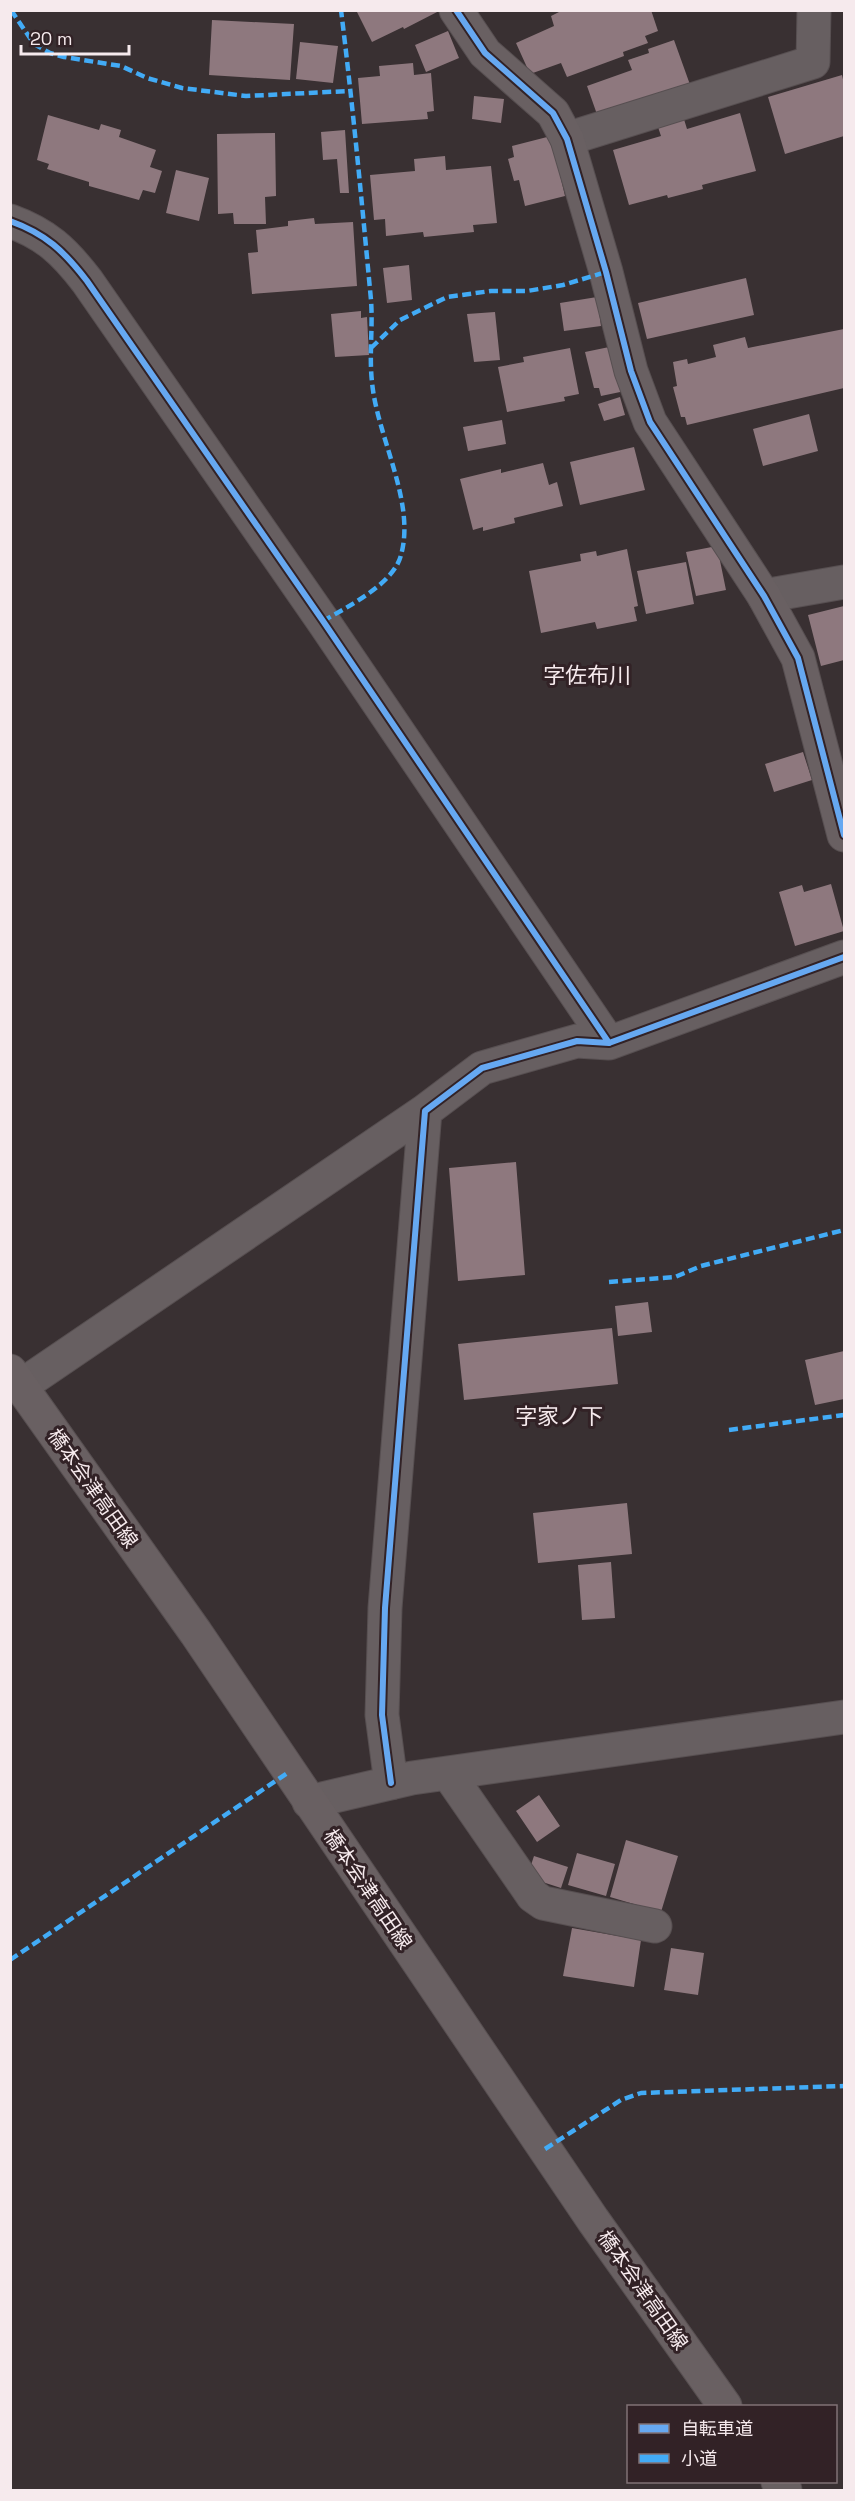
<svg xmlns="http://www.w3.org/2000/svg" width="855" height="2501" font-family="'Space Grotesk','Noto Sans JP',sans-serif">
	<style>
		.building { fill: #8e787e }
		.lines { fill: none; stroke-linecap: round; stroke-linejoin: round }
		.street-casing { stroke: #574f51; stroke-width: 35 }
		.secondary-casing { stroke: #574f51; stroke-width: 35 }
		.street { stroke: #675f61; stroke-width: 33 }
		.secondary { stroke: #696062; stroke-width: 33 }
		.quiet { stroke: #42abf6; stroke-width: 4.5; stroke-dasharray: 9 4.5; stroke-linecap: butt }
		.cycleway-casing { stroke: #322226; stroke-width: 10 }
		.cycleway { stroke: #66a8f1; stroke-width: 6 }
		.labels { text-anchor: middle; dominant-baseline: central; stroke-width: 6; stroke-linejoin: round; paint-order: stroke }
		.street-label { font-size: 20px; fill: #f6eaed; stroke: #322226 }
		.quarter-label { font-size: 22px; fill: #f6eaed; stroke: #322226 }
	</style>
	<rect width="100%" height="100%" fill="#393032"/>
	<path class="building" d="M356,10h85l-37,19 -1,-2 -31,15z
		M563,10h88l7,21 -13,5 3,7 -25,9 1,4 -57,21 -6,-14 -31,11 -14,-31 38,-17 -3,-10z
		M212,20l82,4 -4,56 -81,-5z
		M448,31l11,27 -33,14 -11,-27z
		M674,40l19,53 -94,27 -12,-34 45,-16 -4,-10 21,-7 -1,-4z
		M300,42l38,4 -5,37 -37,-4z
		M413,63l1,12 17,-2 3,38 -7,1 1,7 -66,5 -4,-46 22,-2 -1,-10z
		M842,75l2,9v52l-59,18 -17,-57z
		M474,96l30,3 -3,24 -29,-4z
		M740,113l16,58 -54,14 1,4 -35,9 -1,-3 -38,10 -16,-55 48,-14 -4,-12 26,-8 4,13z
		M48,115l51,15 2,-6 20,6 -2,7 37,13 -6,17 12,4 -7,22 -12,-3 -4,10 -50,-14v-4l-42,-13 2,-5 -12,-4z
		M345,130l4,63h-9l-3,-34 -14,1 -2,-28z
		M275,133l1,63 -11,1 1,27h-32l-1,-11 -15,1 -1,-80z
		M551,136l14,60 -40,10 -6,-26 -5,1 -6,-22 6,-2 -2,-11z
		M445,156l1,14 45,-4 6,57 -24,2 1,7 -50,5 -1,-5 -37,4 -1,-17 -11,1 -4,-45 45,-4 -1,-12z
		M176,170l33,8 -10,43 -33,-8z
		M314,218l1,6 38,-2 4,64 -105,8 -4,-41 10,-1 -2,-22 32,-4v-5z
		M409,265l3,35 -25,3 -4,-35z
		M746,278l8,37 -107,24 -9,-36z
		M597,297l4,29 -37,5 -4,-28z
		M361,311v7l6,-1 2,38 -34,2 -4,-43z
		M495,312l5,48 -26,2 -7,-48z
		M844,329v59l-157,37 -2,-8h-4l-8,-30 4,-1 -4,-24 14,-3 1,5 28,-7 -3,-12 32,-8 3,11z
		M614,346l11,45 -24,5 -2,-8h-5l-9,-36z
		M570,348l9,46 -15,3 1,4 -58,11 -9,-45 26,-5 -1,-5z
		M620,397l5,18 -21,6 -6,-17z
		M809,414l9,37 -55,15 -10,-37z
		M502,420l4,24 -38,7 -5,-24z
		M634,447l11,43 -65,15 -10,-43z
		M543,463l6,22 8,-3 6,24 -49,12 1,5 -32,8v-4l-10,3 -13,-51 41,-10v4z
		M717,546l9,44 -30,6 -10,-44z
		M627,549l11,57 -4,1 3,14 -40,8 -2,-7 -54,11 -12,-62 52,-10 -1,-7 16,-3 1,5z
		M686,562l8,42 -48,10 -9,-43z
		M844,606v54l-23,6 -13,-51z
		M803,752l9,28 -38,12 -9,-28z
		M831,884l13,47 -49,15 -16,-54 23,-7 2,7z
		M516,1162l9,113 -67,6 -9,-113z
		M648,1302l4,30 -34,4 -3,-30z
		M612,1328l6,56 -154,16 -6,-56z
		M844,1351v48l-29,6 -10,-45z
		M627,1503l5,51 -94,9 -5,-50z
		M611,1562l4,56 -33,2 -4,-55z
		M539,1795l21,31 -23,16 -21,-31z
		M626,1840l52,16 -17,56 -51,-15z
		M577,1853l38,11 -9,32 -38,-11z
		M534,1856l34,11 -7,21 -34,-11z
		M572,1928l69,12 -7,47 -71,-11z
		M671,1948l33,5 -6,42 -34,-5z"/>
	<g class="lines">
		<g class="street-casing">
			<path id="street" d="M567,139l246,-77 1,-52
				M10,221c36,13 54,30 77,60l236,340 286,422 235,-86
				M764,596l80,-14
				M21,1386l404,-275
				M448,1773l85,123 10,7 112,23
				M391,1783l-9,-68 3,-107 40,-497 57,-43 95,-27 32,2
				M309,1802l103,-24 432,-61"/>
		</g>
		<g class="secondary-casing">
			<path id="secondary" d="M456,10l29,43 68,60 14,26 39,133 25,99 19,51 114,174 34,62 46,177
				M10,1371l186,262 397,587 132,186
				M778,2482l7,8"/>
		</g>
		<use href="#street" class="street"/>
		<use href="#secondary" class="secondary"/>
		<path class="quiet" d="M11,10l23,34 16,9 14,4 57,9 26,12 35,10 64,8 103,-5
			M371,348l29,-28 47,-23 44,-6h36l36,-6 43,-13
			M323,621c24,-14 71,-37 78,-66 15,-53 -24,-118 -29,-173 -3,-27 1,-54 -1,-82 -9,-96 -18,-193 -30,-290
			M609,1282l66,-5 26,-11 143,-36
			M729,1430l115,-15
			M10,1960l279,-188
			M545,2149l76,-49 20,-7 203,-7"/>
		<g class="cycleway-casing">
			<path id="cycleway" d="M456,10l29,43 68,60 14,26 39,133 25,99 19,51 114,174 34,62 46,177
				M10,221c36,13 54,30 77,60l236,340 286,422 235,-86
				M391,1783l-9,-68 3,-107 40,-497 57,-43 95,-27 32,2"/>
		</g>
		<use href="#cycleway" class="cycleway"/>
	</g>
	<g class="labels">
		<g class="street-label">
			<text transform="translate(93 1488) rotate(55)">橋本会津高田線</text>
			<text transform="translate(368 1889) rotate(56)">橋本会津高田線</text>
			<text transform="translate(643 2290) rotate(55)">橋本会津高田線</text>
		</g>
		<g class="quarter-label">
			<text x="587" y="675">字佐布川</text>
			<text x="559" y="1416">字家ノ下</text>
		</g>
	</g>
	<rect width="855" height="2501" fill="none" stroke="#f6eaed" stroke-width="24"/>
	<rect x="627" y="2405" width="210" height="78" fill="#322226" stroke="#807276" stroke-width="1.5"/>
	<rect x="639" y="2424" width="30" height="9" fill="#66a8f1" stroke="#807276" stroke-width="1.5"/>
	<text x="681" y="2435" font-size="18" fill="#f6eaed">自転車道</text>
	<rect x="639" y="2454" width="30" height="9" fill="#42abf6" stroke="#807276" stroke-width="1.5"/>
	<text x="681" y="2465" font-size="18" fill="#f6eaed">小道</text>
	<path d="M21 45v9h108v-9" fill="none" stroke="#f6eaed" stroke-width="3"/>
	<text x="30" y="45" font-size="18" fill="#f6eaed" stroke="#322226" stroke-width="4.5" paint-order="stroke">20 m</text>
</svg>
